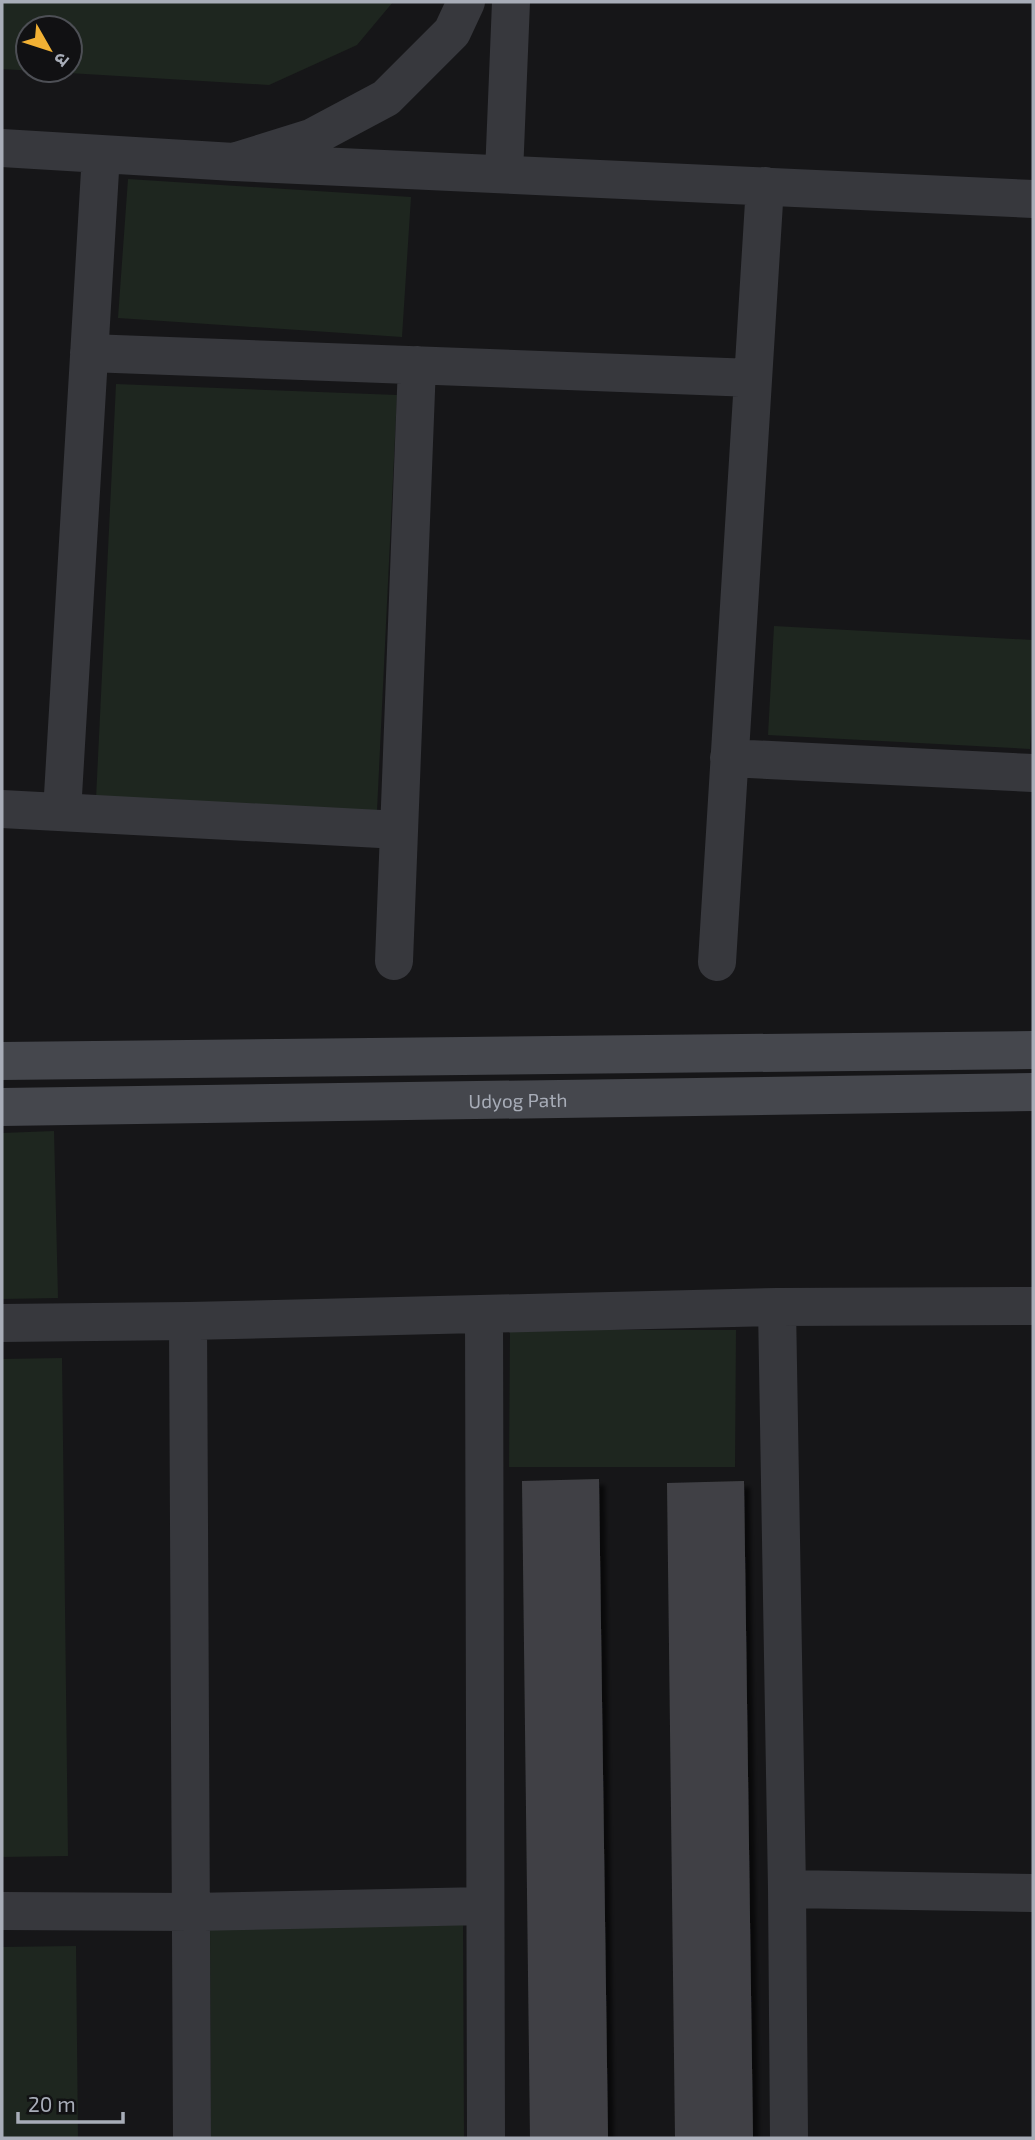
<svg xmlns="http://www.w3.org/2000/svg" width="1035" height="2140" font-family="'Exo 2','Noto Sans Devanagari',sans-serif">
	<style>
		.green { fill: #1e261f; fill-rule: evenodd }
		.building { fill: #404145; filter: url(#shadow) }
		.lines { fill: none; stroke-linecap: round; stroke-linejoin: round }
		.minor { stroke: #37383d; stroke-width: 38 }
		.secondary { stroke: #45474d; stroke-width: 38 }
		.labels { text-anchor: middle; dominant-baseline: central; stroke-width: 5; stroke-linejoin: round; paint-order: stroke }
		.street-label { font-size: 19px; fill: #a8adb8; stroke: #111113 }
	</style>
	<defs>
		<filter id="shadow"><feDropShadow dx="6" dy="6" stdDeviation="2" flood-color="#0009"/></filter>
	</defs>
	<rect width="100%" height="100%" fill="#161618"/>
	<path class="green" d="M2,2h391l-36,43 -88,40 -267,-16zM70,28v42h-42v-42z
		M128,179l283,18 -9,140 -284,-19z
		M116,384l281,11 -20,416 -281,-12z
		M774,626l259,14v51l-3,58 -262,-14z
		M54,1131l4,167 -56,1v-166z
		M510,1330h226l-1,137h-226z
		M62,1358l6,498 -66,1v-498z
		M463,1925l1,213h-253l-1,-211z
		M76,1946l2,192h-76v-191z"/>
	<path class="building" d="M599,1479l9,659h-78l-8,-657z
		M744,1481l9,657h-78l-8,-655z"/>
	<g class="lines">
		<path class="minor" d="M2,148l232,14 77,-24 75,-40 66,-66 14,-30
			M234,162l799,37
			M504,174l7,-172
			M89,353l664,25
			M729,758l304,15
			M2,809l397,21
			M62,812l39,-658
			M394,961l23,-596
			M717,962l48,-776
			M777,1307l10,582 2,249
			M484,1314l2,824
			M188,1321l4,817
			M2,1323l186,-2 589,-14 256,-1
			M787,1889l246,4
			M2,1911l189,1 294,-6"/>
		<g class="secondary">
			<path d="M2,1061l1031,-11"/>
			<path id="s1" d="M2,1107l1031,-15"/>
		</g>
	</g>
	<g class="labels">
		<g class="street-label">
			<text stroke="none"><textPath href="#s1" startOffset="516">Udyog Path</textPath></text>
		</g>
	</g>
	<rect width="1035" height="2140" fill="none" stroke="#a8adb8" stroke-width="7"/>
	<g transform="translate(49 49) rotate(129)"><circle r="33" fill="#111113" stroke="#4d4f55" stroke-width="2"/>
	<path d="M0-5L12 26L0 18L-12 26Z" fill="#f2b134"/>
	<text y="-10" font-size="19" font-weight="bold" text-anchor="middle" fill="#a8adb8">उ</text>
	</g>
	<path d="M18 2112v10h105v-10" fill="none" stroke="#a8adb8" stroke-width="3.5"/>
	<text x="28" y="2112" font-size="21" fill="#a8adb8" stroke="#111113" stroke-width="5" paint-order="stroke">20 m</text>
</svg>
